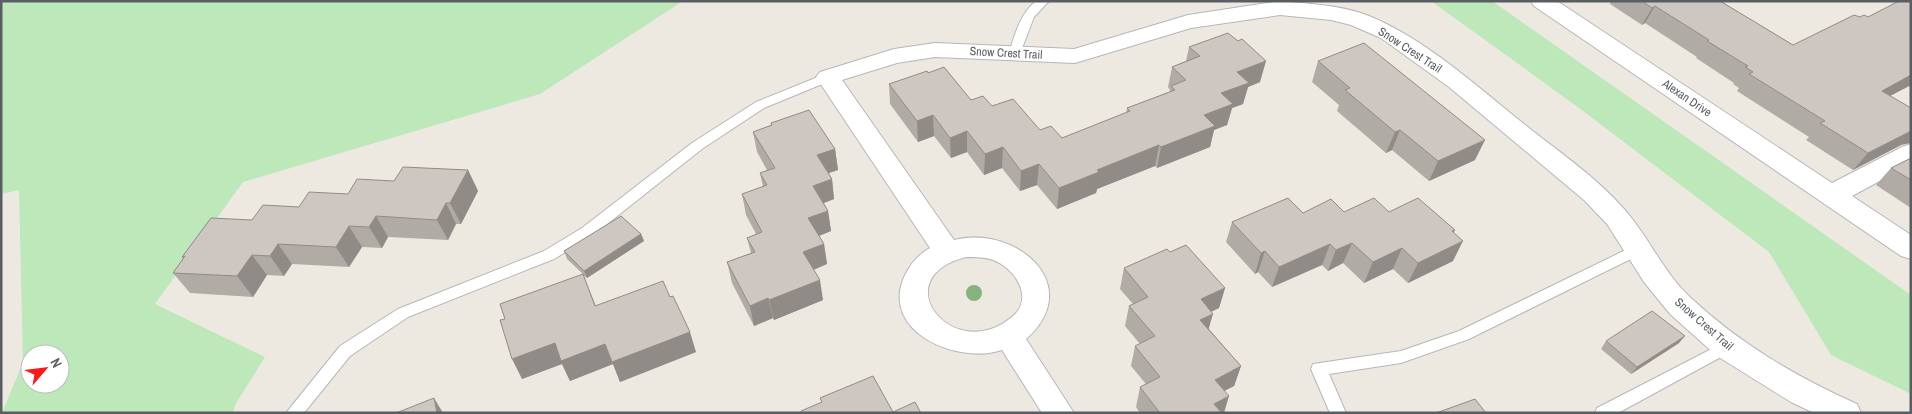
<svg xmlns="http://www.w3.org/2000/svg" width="1912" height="414" font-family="'Archivo Narrow',sans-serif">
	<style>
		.green { fill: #bde8b9; fill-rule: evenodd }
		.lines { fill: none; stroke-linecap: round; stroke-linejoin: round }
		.lane-casing { stroke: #b3b7bc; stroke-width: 2 }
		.street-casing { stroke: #b3b7bc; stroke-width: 2 }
		.lane { fill: #fff; fill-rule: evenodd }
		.street { fill: #fff; fill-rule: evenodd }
		.tree { fill: #85b37d }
		.wall { fill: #b1aba6 }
		.shaded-wall { fill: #908b87 }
		.building { fill: #cec7c1; stroke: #908b87 }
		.labels { text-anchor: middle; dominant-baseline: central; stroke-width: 4; stroke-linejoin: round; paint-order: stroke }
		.street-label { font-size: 12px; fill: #595e63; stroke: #fff }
	</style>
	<rect width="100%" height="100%" fill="#eee9e0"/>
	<path class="green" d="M1,1h682l-143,93 -297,88 -88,122 110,53 -30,48 -2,8h-231l21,-51 -4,-172 -18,4zM30,354h30v30h-30z
		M1431,1h61l419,294v99l-80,-39 -62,-103 -194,-147z"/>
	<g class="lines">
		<g class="lane-casing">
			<path id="lane" d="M1036,1h13l-15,16 -15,39h-8l-2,-3c6,-19 11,-39 27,-52z
				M828,73l6,4 -2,3 -68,28 -62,41 -110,87 -38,23 -146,58 -58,39 -46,57h-18l54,-67 58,-37 146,-58 38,-23 110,-85 64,-41z
				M1638,244l5,1 2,4 -2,4 -174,86 -68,24 -72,11 17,39h-16l-19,-44 2,-5 88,-13 58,-20z
				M1727,341l5,2 3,4 -3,4 -114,62h-23l2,-5z"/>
		</g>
		<g class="street-casing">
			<path id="street" d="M1280,1c30,3 61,4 89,15 57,23 112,74 160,112 33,26 68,50 95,81 25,28 40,65 68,90 50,46 103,77 165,105l4,9h-47l-23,-11 -74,-46 -47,-42 -26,-32 -37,-58 -23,-24 -135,-113 -68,-49 -30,-13 -20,-5 -51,-5 -89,13 -116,35 -140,-6 -38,6 -55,17 112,160c61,-16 133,45 72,99l48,74h-32l-40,-63c-44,15 -124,-18 -97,-75 6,-12 14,-21 25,-27l-114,-171 4,-5 74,-23 41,-6 139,6 114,-34zM966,257c9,0 19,0 27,3 22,8 42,38 19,57 -59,49 -129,-39 -46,-60z
				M1531,1h26l275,182 70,-36 9,-3v20l-59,32 59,39v24l-10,-3 -367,-250z"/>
		</g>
		<use href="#lane" class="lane"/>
		<use href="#street" class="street"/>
	</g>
	<circle class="tree" cx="974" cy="293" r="8"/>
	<path class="wall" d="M1611,1h109l73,44 67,-28h8l43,-16v84l-21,11 11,49 -48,25 -47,-30 3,-3 -72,-46 2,-3 -6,-4 1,-1 -38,-25 1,-1 -52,-34 -3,2 -32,-21z
		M1189,47l71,35 -12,5 -5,17 -11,4 -5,17 -13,5 -4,17 -53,21 -2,-2 -58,23 -1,4 -39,16 -20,-24 -17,6 -18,-23 -18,7 -17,-23 -16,6 -17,-22 -16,6 -28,-38 -1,-20 39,-11 43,27 21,6 48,24 22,8 64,-25 1,-5 42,-16 1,-2 -2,-3 4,-20 14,-6z
		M1318,61l157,99 -46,21 -37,-31 -6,3 -49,-42 2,-6 -27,-23z
		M771,123l64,26 3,21 -10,3 4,6 2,20 -10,4 4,8 3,20 -12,5 5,8 3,20 -13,6 9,30 -49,20 -1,-2 -19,8 -22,-43 -5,-21 24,-9 -4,-15 9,-4 -10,-19 -4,-21 21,-7 -3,-14 7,-3 -10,-18 -4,-20 18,-7z
		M1911,158v50l-35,-23 15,-17z
		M468,170l10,21 -17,33h-5l-8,16 -60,-3 -6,11 -20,-1 -13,20 -57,-3 -8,12 -17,-1 -14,22 -63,-4 -17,-20 10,-14 -1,-2 70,-37 142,-39z
		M1344,212h45l64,20v29l-45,22 -15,-14 -29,14 -21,-20 -15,8 -6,-6 -50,22 -14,-15 -3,2 -29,-32 6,-20 71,-9z
		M641,234l3,7 -57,37 -4,-3 13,31 100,46 -76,30 -7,-18 -43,17 -8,-17 -40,15 -17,-60 78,-45 -16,-15 -3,-8z
		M1170,252l55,36 -6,20 -8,4 -2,17 32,37 -7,20 -10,5v22h-84l-4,-6 4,-20 6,-3 -15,-18 4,-20 5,-2 -15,-18 4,-20 4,-2 -13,-15 4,-21z
		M1606,341l73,2 -48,31 -30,-25z"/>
	<path class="shaded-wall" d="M1655,6l-10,17 -3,2 10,-17z
		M1266,61l-6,21 -12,5 -5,17 -11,4 -5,17 -13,5 -4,17 -53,21 4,-21 43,-32 33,-43z
		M1911,75v10l-44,23 15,-17z
		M933,115l1,21 -16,6 -1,-21z
		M1400,130l-8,20 -6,3 9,-21z
		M967,131v21l-16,6 -1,-20z
		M1911,131v12l-10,2 -48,25 15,-17z
		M1485,140l-10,20 -46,21 9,-20z
		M1159,145l-4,21 -58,23 -1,4 -39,16 2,-21 38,-18z
		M1003,147l-1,21 -18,7 1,-21z
		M835,149l3,21 -18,6 -3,-21z
		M1039,164l-2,21 -17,6 1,-20z
		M468,170l10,21 -17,33 -11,-21z
		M832,179l2,20 -18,7 -3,-20z
		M446,203l10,21 -8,16 -11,-20z
		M828,211l3,20 -20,8 -3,-21z
		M376,216l12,21 -6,11 -13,-21z
		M349,226l13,21 -13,20 -13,-20z
		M1455,230l-11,20 19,-9 -10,20 -45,22 10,-20 34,-32z
		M641,234l3,7 -57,37 -3,-7z
		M1352,243l-9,20 -15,8 8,-21z
		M278,244l14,20 -8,12 -14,-20z
		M824,244l3,20 -20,8 -4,-20z
		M1330,244l-8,21 -50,22 7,-20z
		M1402,248l-9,21 -29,14 9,-21z
		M1265,251l-7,21 -3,2 6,-21z
		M252,255l15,20 -14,22 -16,-21z
		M820,280l3,20 -49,20 -5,-20z
		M1225,288l-6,20 -24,11 6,-20z
		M768,298l5,20 -19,8 -4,-20z
		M1213,314l-6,20 -7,-14z
		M690,332l6,20 -76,30 -7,-18 -43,17 -8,-17 -40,15 -10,-20 43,-16z
		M1685,336l-6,7 -48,31 6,-7z
		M1241,366l-7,20 -26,13 7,-19z
		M1229,396l-5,17h-12l2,-9z
		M434,398l9,15h-6z"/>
	<path class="building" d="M1642,1h78l73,44 61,-30 6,2 4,-2 4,2 31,-16h12v74l-29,16 29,17v23l-43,22 -48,-30 5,-2 -76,-47 4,-2 -8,-5 3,-1 -41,-25 2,-1 -54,-34 -3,2z
		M1228,33l10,8 4,-2 24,22 -29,11 12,11 -28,10 12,11 -29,11 11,11 -54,21 -2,-2 -62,25 2,2 -40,16 -20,-24 -18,7 -18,-24 -18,7 -18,-23 -17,7 -17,-23 -16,6 -28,-37 38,-13 1,2 16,-6 27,33 12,-4 9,10 21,-7 27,31 11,-4 11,12 68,-27 -3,-3 48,-18 -4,-4 15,-6 -14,-13 28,-11 -11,-9z
		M1364,43l121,97 -47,21 -38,-31 -5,2 -50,-42 5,-2 -32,-27z
		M809,110l26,39 -18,6 15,24 -19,7 15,25 -20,7 16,26 -21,8 17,28 -51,20 -1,-2 -18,8 -23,-44 28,-10 -8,-14 15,-6 -20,-38 25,-9 -7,-12 15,-5 -22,-36 19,-7 -1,-2z
		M1911,158v22l-20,-12z
		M403,167l65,3 -18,33h-4l-9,17 -61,-4 -7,11 -20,-1 -13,21 -58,-3 -8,12 -18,-1 -15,21 -64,-3 12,-17 -3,1 29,-39 41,2 11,-15 36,2 10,-15 39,2 9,-15 37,2z
		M1288,198l15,15 28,-14 13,13 30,-14 15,14 29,-14 37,32 -3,1 11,10 -45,22 -16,-15 -29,14 -21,-19 -16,7 -6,-6 -51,23 -14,-16 -4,2 -29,-31z
		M621,216l20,18 -57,37 -20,-20z
		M1186,245l39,43 -24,11 12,15 -13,6 41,46 -26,14 14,16 -15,8 8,9h-62l-20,-26 20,-10 -25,-31 20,-10 -26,-30 19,-9 -24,-29 43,-19 3,3z
		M583,274l12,32 68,-25 7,16 3,-1 17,36 -78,30 -7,-18 -44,17 -6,-18 -43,16 -12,-39 5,-1 -5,-15z
		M1652,311l33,25 -48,31 -31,-26z
		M873,376l20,36 22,-10 6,11h-120v-2l21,-9 -2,-4z
		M434,398l3,15h-41z
		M1475,399l11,14h-50z"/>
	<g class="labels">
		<g class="street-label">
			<text transform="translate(1410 50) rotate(33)">Snow Crest Trail</text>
			<text transform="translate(1006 53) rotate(3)">Snow Crest Trail</text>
			<text transform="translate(1687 98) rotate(34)">Alexan Drive</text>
			<text transform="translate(1704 324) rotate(41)">Snow Crest Trail</text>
		</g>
	</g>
	<rect width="1912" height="414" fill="none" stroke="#595e63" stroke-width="5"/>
	<g transform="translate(45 369) rotate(62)"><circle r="24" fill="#ffffff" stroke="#bdbfc1"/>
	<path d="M0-4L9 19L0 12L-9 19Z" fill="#fa191b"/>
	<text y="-8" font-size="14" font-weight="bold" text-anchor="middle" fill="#595e63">N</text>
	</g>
</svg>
